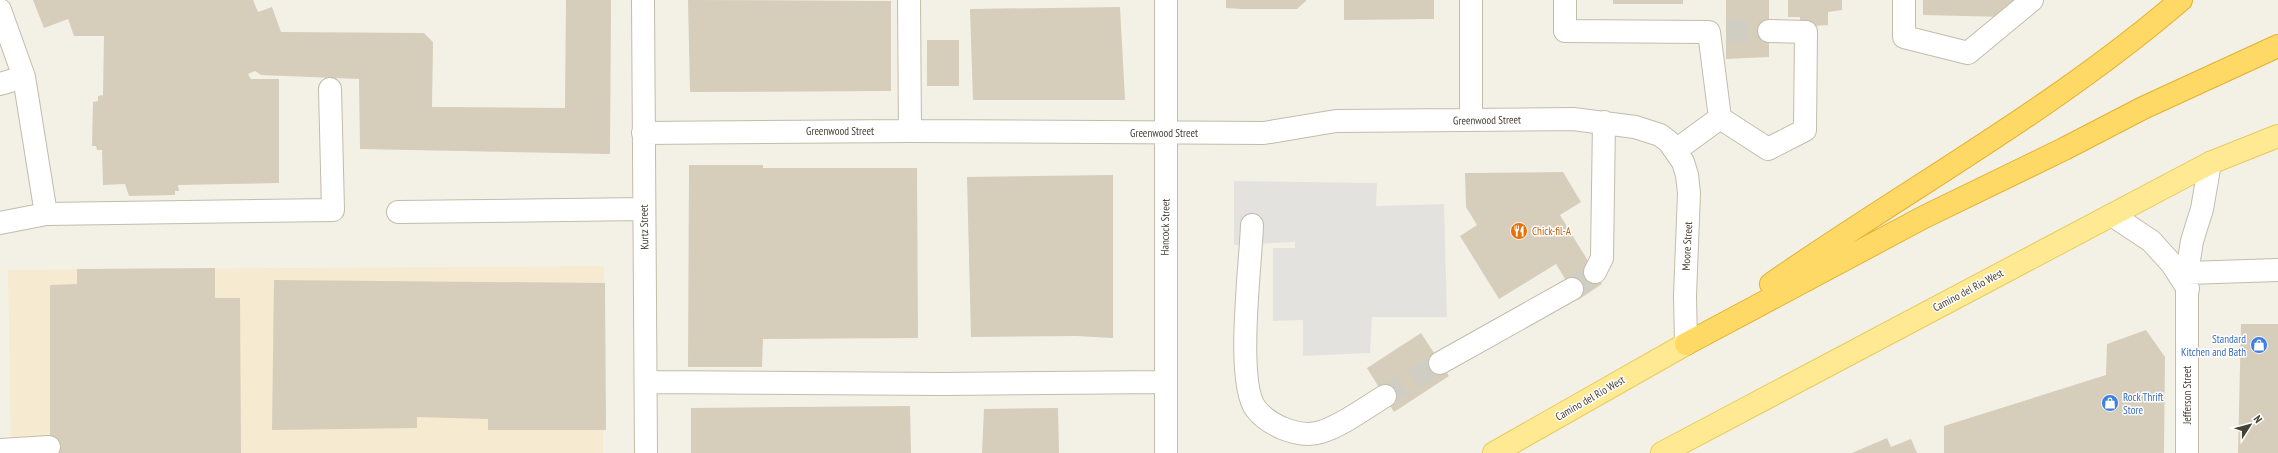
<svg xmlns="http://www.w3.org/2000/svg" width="2278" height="453" font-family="'PT Sans Narrow',sans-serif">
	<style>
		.commercial { fill: #f6ead0 }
		.parking { fill: #e4e2de }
		.building { fill: #d6cdbb }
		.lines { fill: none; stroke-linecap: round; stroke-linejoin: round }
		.minor-tunnel { stroke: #d0cec3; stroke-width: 22; stroke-dasharray: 22 11; stroke-linecap: butt }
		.minor-casing { stroke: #c2bcab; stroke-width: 24 }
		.major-casing { stroke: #e8cb5f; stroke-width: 24 }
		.highway-casing { stroke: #e3b130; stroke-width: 24 }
		.minor { stroke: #fff; stroke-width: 22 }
		.major { stroke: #ffea93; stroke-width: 22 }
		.highway { stroke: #ffd965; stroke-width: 22 }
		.labels { text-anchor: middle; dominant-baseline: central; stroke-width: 3; stroke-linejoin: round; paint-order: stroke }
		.street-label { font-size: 11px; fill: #464135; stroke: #fff }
		.food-label { font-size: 11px; fill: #c56008; stroke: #fff; text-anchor: start }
		.shop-label { font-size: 11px; fill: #366cbe; stroke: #fff; text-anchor: end }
	</style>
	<rect width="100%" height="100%" fill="#f3f1e6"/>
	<path class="commercial" d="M604,266l-1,187h-592l-3,-183z"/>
	<path class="parking" d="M1234,181l143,2 -1,23 68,-2 3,113h-75l-2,36 -67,3v-36l-30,1v-73h22v-6l-61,3z"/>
	<path class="building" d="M33,0h220l5,12 14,-5 9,25 143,1 9,9 -1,65 133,1 1,-108h45l-1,154 -250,-5 -1,-70 -98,-4 -6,-4 -7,3 3,5h28v104l-101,2 1,6h-4v4l-46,1 -4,-12 -22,1 -1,-35h-5l-1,-4h-4l1,-44 5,-1v-5l5,-1 1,-59h-30l-6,-17 -24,9z
		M688,0l203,1v90l-201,1z
		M1226,0h80v1l-9,8h-56l-15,-1z
		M1344,0h90v19l-90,1z
		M1613,0h70v4h-70z
		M1726,0h43v57l-43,2z
		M1788,0h54v10l-14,2v13l-28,2v-10h-12z
		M1923,0h103l-20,17 -83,-2z
		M1120,7l5,93h-152l-3,-91z
		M927,40h32v46h-32z
		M689,165h74v3h154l1,170 -155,1 -1,28h-74z
		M1563,172l18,30 -21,13 42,69 -24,16 -22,-36 -57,35 -39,-63 17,-11 -11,-18 -1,-34z
		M1113,175v163l-37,-2 -105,1 -4,-160z
		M215,268v30h25l1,155h-191v-168l27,-1v-15z
		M274,280l331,3 1,147h-118v-11l-71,-2v11l-145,2z
		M2241,324h37v129h-40z
		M2146,330l19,27 -1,96h-220v-27l162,-51 1,-31z
		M1421,333l28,43 -55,36 -27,-44z
		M910,406l1,47h-220v-45z
		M1058,408l1,45h-77l2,-44z
		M1887,438l4,9 20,-8 6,14h-65z"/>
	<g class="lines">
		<path class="minor-tunnel" d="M1726,31h43
			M1572,289l23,-17
			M1385,396l55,-33"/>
		<g class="minor-casing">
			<path id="minor" d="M643,0l3,453
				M909,0l1,131
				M1166,0v453
				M1565,0v31l144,1 11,86 -44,32
				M1904,0v37l64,16 64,-53
				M0,10l24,67 -24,7
				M1720,118l48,31 37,-19 1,-98 -37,-1
				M1471,120v-120
				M643,133l267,-2 354,2 72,-12 237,-2 62,8 25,8 9,7 14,20 4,13 2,18 -4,103 1,48
				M398,212l245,-3
				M46,214l287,-4 -3,-121
				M2112,215l39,26 21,23 16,25
				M0,223l46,-9 -22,-137
				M1252,225c-1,37 -17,157 4,184 6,8 17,15 26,19 12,5 26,8 39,4 22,-7 44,-24 64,-36
				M1595,272l7,-14 2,-136
				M2187,273l91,-3
				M1440,363l132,-74
				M646,382l298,2 222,-2
				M0,450l49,-3
				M2187,453v-180l5,-32 10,-32 8,-46"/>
		</g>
		<g class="major-casing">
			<path id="major" d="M1494,453l192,-109
				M1662,453l548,-290 68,-27"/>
		</g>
		<g class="highway-casing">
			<path id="highway" d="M1771,284c137,-95 283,-175 410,-284
				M1686,344l238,-127 140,-68 79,-41 135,-62"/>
		</g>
		<use href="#minor" class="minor"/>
		<use href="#major" class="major"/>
		<use href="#highway" class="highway"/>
	</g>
	<defs>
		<g id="restaurant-disc" transform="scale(0.9)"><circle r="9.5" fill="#e8710a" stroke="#fff"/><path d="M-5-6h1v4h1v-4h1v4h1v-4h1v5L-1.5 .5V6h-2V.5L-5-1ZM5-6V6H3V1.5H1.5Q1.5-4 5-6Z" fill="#fff"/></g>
		<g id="shop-disc" transform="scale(0.9)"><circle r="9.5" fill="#3f7fe0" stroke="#fff"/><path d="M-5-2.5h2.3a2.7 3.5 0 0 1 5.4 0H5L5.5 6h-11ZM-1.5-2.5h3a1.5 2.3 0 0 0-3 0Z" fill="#fff"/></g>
	</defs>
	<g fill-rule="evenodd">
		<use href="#restaurant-disc" x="1519" y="231"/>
		<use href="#shop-disc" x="2259" y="345"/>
		<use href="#shop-disc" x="2110" y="403"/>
	</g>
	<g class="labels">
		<g class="street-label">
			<text transform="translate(1487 120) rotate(-1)">Greenwood Street</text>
			<text x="840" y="131">Greenwood Street</text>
			<text x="1164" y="133">Greenwood Street</text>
			<text transform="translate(644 227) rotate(-91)">Kurtz Street</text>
			<text transform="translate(1165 227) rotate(-89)">Hancock Street</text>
			<text transform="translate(1687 246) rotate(-87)">Moore Street</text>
			<text transform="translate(1968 290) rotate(-28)">Camino del Rio West</text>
			<text transform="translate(2187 395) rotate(-90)">Jefferson Street</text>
			<text transform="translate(1590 398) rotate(-30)">Camino del Rio West</text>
		</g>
		<g class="food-label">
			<text x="1532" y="231">Chick-fil-A</text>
		</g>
		<g class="shop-label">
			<text x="2246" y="339">Standard<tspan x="2246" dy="13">Kitchen and Bath</tspan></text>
			<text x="2123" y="397" text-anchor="start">Rock Thrift<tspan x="2123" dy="13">Store</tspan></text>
		</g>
	</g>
	<g transform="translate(2250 425) rotate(54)" stroke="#ffffff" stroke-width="3" paint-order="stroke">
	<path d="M0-3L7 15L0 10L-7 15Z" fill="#464135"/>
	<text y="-6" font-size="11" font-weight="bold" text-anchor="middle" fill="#464135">N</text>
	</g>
</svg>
